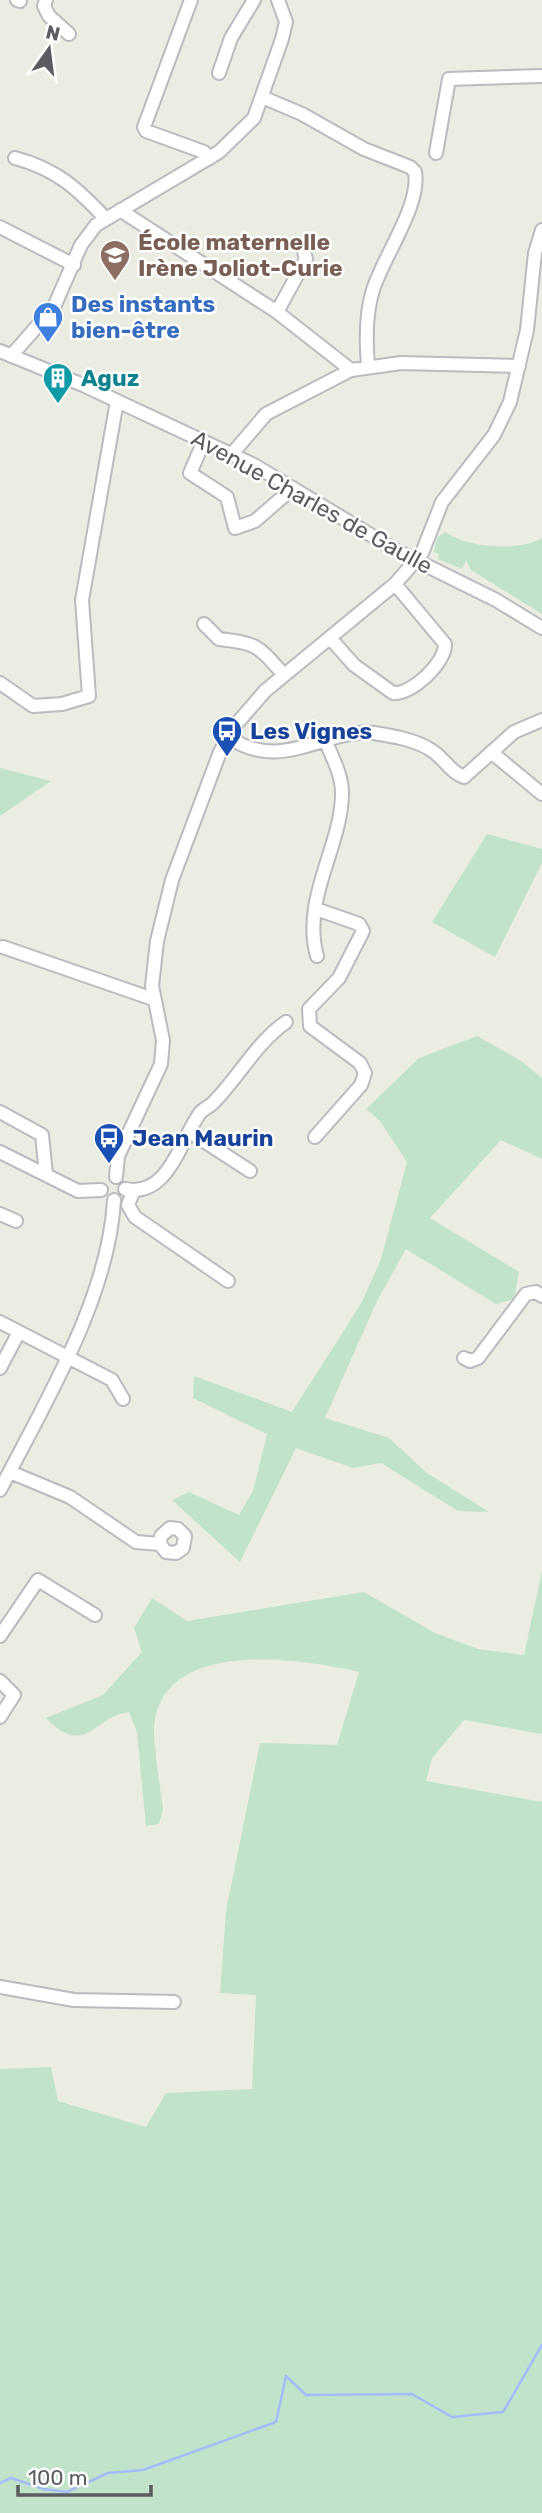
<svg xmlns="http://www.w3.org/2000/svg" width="542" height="2513" font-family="Rubik,sans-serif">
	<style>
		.green { fill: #c0e3ca }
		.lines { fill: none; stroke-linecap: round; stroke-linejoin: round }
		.stream { stroke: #a5bcfa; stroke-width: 2.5 }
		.minor-casing { stroke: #babac0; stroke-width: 16 }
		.minor { stroke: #fff; stroke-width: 12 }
		.labels { text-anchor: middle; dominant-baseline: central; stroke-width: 5; stroke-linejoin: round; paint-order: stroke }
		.education-label { font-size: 23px; font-weight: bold; fill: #785e54; stroke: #fff; text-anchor: start }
		.shop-label { font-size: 23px; font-weight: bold; fill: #366cbe; stroke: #fff; text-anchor: start }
		.culture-label { font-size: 23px; font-weight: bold; fill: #0d838f; stroke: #fff; text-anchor: start }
		.street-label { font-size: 23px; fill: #5b5c62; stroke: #fff }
		.transit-label { font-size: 23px; font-weight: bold; fill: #164399; stroke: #fff; text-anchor: start }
	</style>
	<rect width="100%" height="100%" fill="#ecede2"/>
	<path class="green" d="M445,532c24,16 73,20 97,6v76l-71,-44 -5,-10 -4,9 -24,-10 1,-5 -5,-2 3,-14z
		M0,768l51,13 -51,35z
		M487,834l55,15v14l-47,94 -63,-35z
		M477,1036l44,25 21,17v81l-41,-19 -71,78 89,54 -5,27 -18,5 -90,-55 -29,52 -52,117 64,20 38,35 62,39 -31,-1 -77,-48 -28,5 -57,-20 -56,114 -68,-62 17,-8 50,23 14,-24 14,-57 -74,-36 1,-22 98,36 70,-110 19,-43 26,-97 -27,-41 -14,-12 53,-51z
		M542,1571v163l-78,-14 -32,38 -6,23 116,21v711h-542v-444l51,-2 7,34 88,26 20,-34 86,-4 4,-94 -36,-2 6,-82 34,-168 77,2 22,-73c-55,-13 -189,-34 -204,47 -4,21 6,68 8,91l-4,14 -13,2 -9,-94 -8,-20c-35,4 -43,47 -83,6l57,-23 39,-43 -8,-24 18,-30 35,23 177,-29 71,41 43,16 46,6z"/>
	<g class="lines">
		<path class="stream" d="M0,2483l11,-5 33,11 23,3 41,-19 35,-3 133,-48 10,-46 20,19 106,-1 40,23 51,-5 39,-67"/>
		<g class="minor-casing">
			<path id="minor" d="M17,0l3,1
				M46,0l-2,6 5,10 20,18
				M191,0l-47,127 2,4 58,21 6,6
				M219,73l12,-35 23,-38
				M262,97l40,17 62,35 46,18 5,5c6,33 -32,85 -42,118 -7,22 -7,53 -5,76
				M436,153l13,-74 93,-3
				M15,158c41,11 62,30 90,60
				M120,210l157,102 74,58
				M0,227l74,38
				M277,312l29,-53 -3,-11
				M0,351l83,34 171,80 145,87 97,48 46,28
				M11,356l43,-49 27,-62 15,-20 123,-73 35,-34 28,-79 4,-17 -8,-22
				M204,441l-14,32 37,24 8,31 20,-7 38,-33
				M232,454l34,-40 85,-44 50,-7 118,3
				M204,624l15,15c39,4 39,7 65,36
				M331,639l23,26 39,28c19,2 53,-31 52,-49l-50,-60
				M0,683l33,23 29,-2 27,-8 -7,-96 35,-199
				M228,736c50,39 101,-9 146,-3 19,3 42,7 57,17 12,7 20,23 33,27l50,-45 28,-12
				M491,752l51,42
				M3,947l150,52
				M317,956c-16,-57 25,-110 25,-163 0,-18 -9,-34 -16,-51
				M0,1112l42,23 4,39
				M190,1132l60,39
				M315,1137l46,-52 4,-12 -5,-10 -50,-37 -1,-17 30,-31 24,-47 -4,-7 -43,-15
				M0,1152l78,39 23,-1
				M116,1177l2,-21 43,-92 2,-24 -11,-54 5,-45 15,-61 48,-128 13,-24 32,-37 130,-107 27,-31 20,-51 52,-67 16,-33 17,-72 8,-77 7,-23
				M125,1189c44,9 55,-49 75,-76 3,-4 9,-6 13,-10 26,-26 42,-59 73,-81
				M134,1190l-6,15 7,12 93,64
				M0,1214l16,7
				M0,1322l112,58 11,19
				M464,1358l6,3 8,-3 48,-64 10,-2 6,4
				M0,1368l19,-36
				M10,1472l60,25 66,45 24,2 6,8 10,1 7,-5 2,-12 -7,-7 -8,-1 -9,8 -1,8
				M0,1490c44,-85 109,-193 114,-290
				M0,1636l38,-56 57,35
				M0,1681l14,14 -14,22
				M0,1987l74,13 100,2"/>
		</g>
		<use href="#minor" class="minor"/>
	</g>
	<defs>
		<g id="school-pin" transform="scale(1.575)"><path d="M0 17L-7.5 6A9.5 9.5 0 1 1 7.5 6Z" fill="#8d6e63" stroke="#fff"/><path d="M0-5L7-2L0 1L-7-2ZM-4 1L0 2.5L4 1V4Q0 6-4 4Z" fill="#fff"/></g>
		<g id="shop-pin" transform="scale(1.575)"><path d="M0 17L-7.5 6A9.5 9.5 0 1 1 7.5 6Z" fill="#3f7fe0" stroke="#fff"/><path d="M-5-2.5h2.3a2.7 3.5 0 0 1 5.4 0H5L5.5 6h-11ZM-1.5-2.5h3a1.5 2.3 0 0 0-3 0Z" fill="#fff"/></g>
		<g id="building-pin" transform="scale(1.575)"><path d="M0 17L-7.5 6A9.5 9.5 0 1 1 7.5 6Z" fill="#0f9aa8" stroke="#fff"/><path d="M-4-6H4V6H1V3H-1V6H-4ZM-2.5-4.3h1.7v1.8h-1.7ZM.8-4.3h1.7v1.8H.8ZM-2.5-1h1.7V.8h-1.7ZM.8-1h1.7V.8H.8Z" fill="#fff"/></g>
		<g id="bus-pin" transform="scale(1.575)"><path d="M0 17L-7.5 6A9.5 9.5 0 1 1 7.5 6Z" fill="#1a4fb4" stroke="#fff"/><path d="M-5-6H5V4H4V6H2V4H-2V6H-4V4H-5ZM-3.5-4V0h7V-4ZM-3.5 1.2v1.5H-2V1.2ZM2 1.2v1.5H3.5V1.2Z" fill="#fff"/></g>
	</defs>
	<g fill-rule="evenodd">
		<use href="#school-pin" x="115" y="255"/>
		<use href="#shop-pin" x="48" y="317"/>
		<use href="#building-pin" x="58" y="378"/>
		<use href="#bus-pin" x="227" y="731"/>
		<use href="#bus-pin" x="109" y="1138"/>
	</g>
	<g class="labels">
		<g class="education-label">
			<text x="138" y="242">École maternelle<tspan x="138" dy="26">Irène Joliot-Curie</tspan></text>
		</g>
		<g class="shop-label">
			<text x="71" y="304">Des instants<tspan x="71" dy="26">bien-être</tspan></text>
		</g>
		<g class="culture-label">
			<text x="81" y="378">Aguz</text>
		</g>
		<g class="street-label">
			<text transform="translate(312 502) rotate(29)">Avenue Charles de Gaulle</text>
		</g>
		<g class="transit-label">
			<text x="250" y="731">Les Vignes</text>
			<text x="132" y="1138">Jean Maurin</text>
		</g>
	</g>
	<g transform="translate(49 49) rotate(14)" stroke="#ffffff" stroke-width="5" paint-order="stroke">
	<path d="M0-5L12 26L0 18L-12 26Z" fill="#5b5c62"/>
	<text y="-10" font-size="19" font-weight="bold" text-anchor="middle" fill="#5b5c62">N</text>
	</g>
	<path d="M18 2485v10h133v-10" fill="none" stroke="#5b5c62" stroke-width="3.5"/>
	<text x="28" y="2485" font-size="21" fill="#5b5c62" stroke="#ffffff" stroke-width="5" paint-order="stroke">100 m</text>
</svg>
